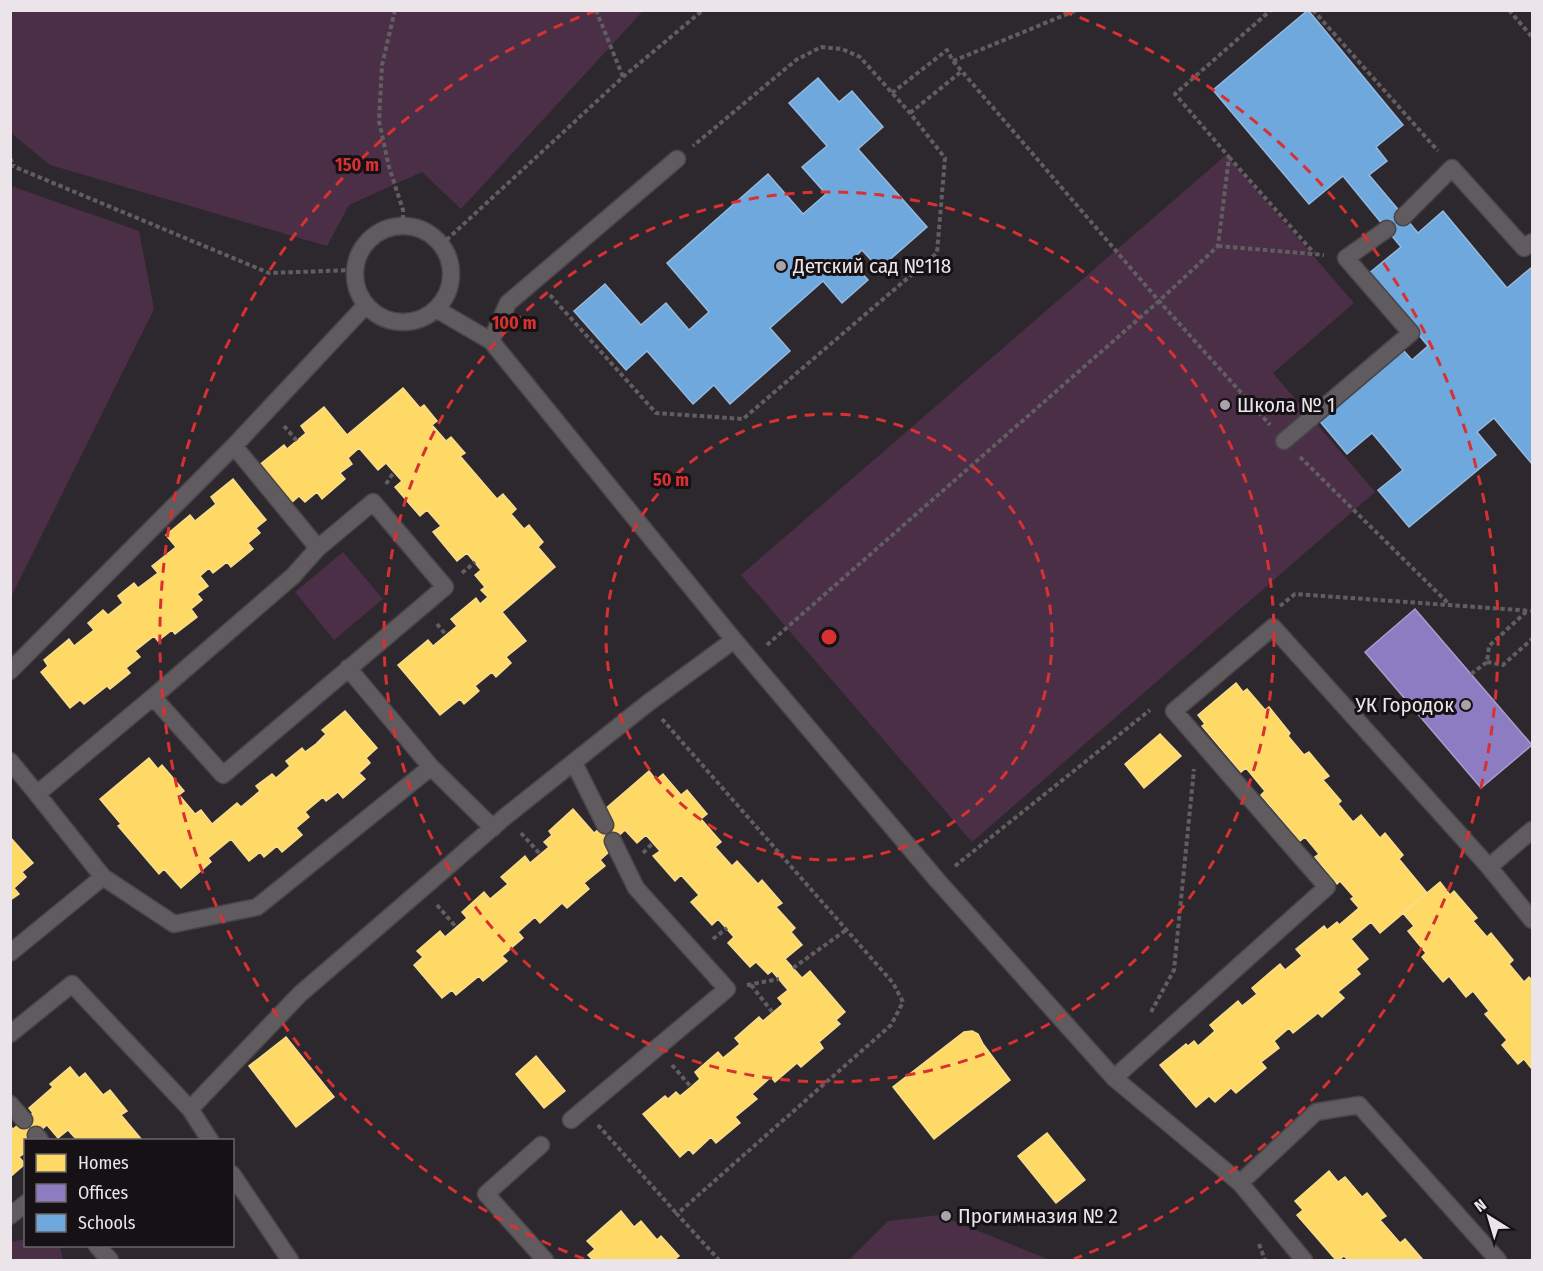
<svg xmlns="http://www.w3.org/2000/svg" width="1543" height="1271" font-family="'Fira Sans Condensed',sans-serif">
	<style>
		.green { fill: #4a2f47 }
		.homes { fill: #ffd966; stroke: #f9dd8e; stroke-width: 1.5 }
		.offices { fill: #8e7cc3; stroke: #aa9ccf; stroke-width: 1.5 }
		.schools { fill: #6fa8dc; stroke: #94bae0; stroke-width: 1.5 }
		.lines { fill: none; stroke-linecap: round; stroke-linejoin: round }
		.service-casing { stroke: #484448; stroke-width: 19 }
		.path { stroke: #615e61; stroke-width: 4; stroke-dasharray: 4.5 3; stroke-linecap: butt }
		.service { stroke: #5f5b5e; stroke-width: 16 }
		.ring { fill: none; stroke: #d73132; stroke-width: 3; stroke-dasharray: 10 8 }
		.poi-dot { fill: #a8a3a8; stroke: #151114; stroke-width: 2 }
		.labels { text-anchor: middle; dominant-baseline: central; stroke-width: 6; stroke-linejoin: round; paint-order: stroke }
		.poi-label { font-size: 21px; fill: #ebe5ea; stroke: #151114; text-anchor: start }
		.centre { fill: #d73132; stroke: #151114; stroke-width: 3 }
		.ring-label { font-size: 18px; text-anchor: middle; font-weight: bold; fill: #d73132; stroke: #151114; stroke-width: 6; stroke-linejoin: round; paint-order: stroke }
	</style>
	<rect width="100%" height="100%" fill="#2d282d"/>
	<path class="green" d="M10,11l1,-1 632,1 -182,198 -39,-37 -73,33 -22,41 -277,-81 -39,-32z
		M1226,155l128,148 -81,70 102,119 -403,350 -231,-267z
		M11,186l128,45 15,78 -143,288z
		M343,552l40,47 -49,41 -39,-48z
		M939,1215l111,45h-201l39,-39z
		M25,1239l1,7h34l3,14h-52v-18z"/>
	<path class="homes" d="M403,388l17,20 4,-3 13,16 -5,4 14,16 5,-4 14,16 -5,3 37,43 6,-5 13,15 -5,5 13,15 5,-4 14,17 -5,5 17,20 -53,45 24,29 -20,16 5,6 -15,14 -4,-5 -17,14 4,5 -15,13 -4,-5 -20,16 -42,-50 30,-25 5,6 24,-20 -6,-7 25,-21 4,6 8,-7 -7,-7 4,-3 -10,-12 6,-5 -14,-17 -10,8 -24,-29 8,-6 -14,-16 -7,6 -25,-29 7,-6 -16,-18 -8,7 -19,-22 -11,10 4,6 -12,9 5,6 -23,20 -5,-7 -12,10 -6,-6 -9,8 -32,-38 26,-21 3,4 19,-16 -5,-7 23,-19 23,28z
		M233,479l33,41 -10,8 4,5 -12,10 5,6 -22,18 -4,-5 -14,11 -4,-5 -9,8 8,10 -11,8 5,6 -11,9 6,8 -22,17 -3,-4 -14,11 -4,-5 -19,15 5,6 -14,11 4,5 -20,16 -3,-3 -23,18 -4,-4 -10,8 -29,-36 7,-6 -4,-6 25,-21 5,7 20,-16 -6,-7 15,-13 5,5 15,-12 -5,-7 16,-13 4,5 20,-15 -6,-7 24,-19 -10,-12 24,-20 5,6 21,-17 -5,-7z
		M1236,683l7,9 4,-3 18,21 4,-3 21,26 -2,3 16,19 5,-3 20,24 -6,4 18,21 -3,3 15,18 8,-7 19,23 5,-5 18,22 -4,4 28,34 -47,40 -9,-11 -20,17 17,20 -12,10 4,5 -22,18 6,6 -22,19 -4,-4 -25,20 -4,-5 -15,13 5,7 -18,14 5,6 -30,25 -5,-5 -16,14 -6,-6 -13,11 -36,-42 26,-21 2,2 6,-5 4,5 17,-15 -5,-6 28,-24 4,5 15,-12 -5,-6 28,-24 5,6 17,-14 -6,-7 28,-23 3,4 10,-8 2,3 20,-17 -8,-9 3,-2 -14,-16 -3,3 -22,-27 4,-3 -14,-17 -5,4 -39,-46 4,-4 -19,-23 -5,4 -39,-46 3,-2 -7,-9z
		M345,711l32,37 -11,10 4,5 -11,10 6,6 -22,19 -5,-6 -12,9 -3,-4 -18,15 4,5 -13,11 6,7 -20,17 -5,-6 -13,11 -4,-5 -11,9 -18,-22 -23,19 3,4 -30,26 -17,-19 -5,5 -41,-48 3,-2 -21,-25 49,-41 9,11 4,-4 22,26 -5,4 16,19 6,-4 11,14 25,-21 4,4 19,-16 -4,-5 16,-12 4,4 14,-12 -4,-5 16,-13 3,4 11,-8 10,-10 -4,-4z
		M1160,734l21,22 -37,32 -19,-24z
		M649,771l7,9 7,-6 18,21 6,-5 20,24 -6,5 20,23 -6,5 17,19 5,-5 21,23 4,-4 20,23 -6,4 19,21 -4,4 11,13 -17,14 17,19 8,-7 35,41 -9,8 4,4 -21,18 4,6 -22,19 -4,-4 -22,19 -4,-5 -19,17 5,5 -22,18 5,6 -24,20 -5,-6 -18,17 -4,-5 -9,8 -37,-43 22,-18 3,3 8,-7 4,4 11,-9 9,-8 -5,-7 23,-20 5,6 17,-14 -5,-6 24,-21 4,4 20,-17 -5,-6 10,-8 -16,-19 -4,3 -12,-12 -6,5 -22,-24 6,-6 -16,-18 -6,6 -21,-23 8,-7 -18,-20 -6,6 -22,-25 7,-5 -14,-16 -9,8 -12,-13 -19,17 4,4 -10,9 5,6 -21,17 5,6 -22,19 -5,-5 -22,20 -5,-6 -17,15 5,6 -21,18 5,5 -24,20 -4,-5 -23,19 -4,-5 -10,8 -28,-33 9,-8 -6,-6 23,-20 5,6 22,-19 -5,-6 22,-20 6,7 18,-15 -7,-7 24,-21 5,7 19,-16 -5,-5 8,-7 -3,-4 24,-22 21,24 18,-15 -7,-9z
		M10,837l23,26 -11,9 4,5 -12,11 5,6 -9,6z
		M1440,882l10,13 4,-4 23,27 -4,3 14,16 4,-4 22,27 -4,4 15,18 5,-5 3,3v89l-8,-10 -6,5 -16,-19 5,-5 -22,-26 4,-3 -16,-20 -7,6 -17,-21 -6,6 -21,-25 4,-4 -18,-22 6,-5 -11,-13z
		M972,1031l6,3 5,10 27,36 -76,59 -41,-52 71,-55z
		M286,1037l48,60 -38,30 -47,-61z
		M536,1056l29,35 -21,17 -28,-34z
		M70,1067l9,11 6,-5 18,22 7,-5 17,21 -6,4 21,25h-65l-9,-10 -10,8 -11,-13 -18,15h-3v12l-7,5 6,7 -15,13v-51l3,3 20,-16 -4,-5 24,-21 -3,-3z
		M1047,1133l38,47 -29,23 -38,-47z
		M1329,1171l9,11 7,-5 17,20 5,-4 19,23 -6,4 20,23 5,-4 18,21h-75l-4,-4 -5,4h-3l-39,-45 6,-5 -8,-9z
		M621,1211l13,16 7,-6 16,19 4,-4 18,20 -5,4h-81l-5,-5 7,-6 -8,-8z"/>
	<path class="offices" d="M1415,609l117,136 -51,43 -116,-136z"/>
	<path class="schools" d="M1308,10l95,115 -27,22 11,14 -18,14 49,58 25,-22 64,77 25,-21v197l-38,-46 -17,14 19,23 -87,72 -31,-37 25,-20 -31,-37 -25,21 -34,-41 84,-70 15,17 16,-14 -60,-72 33,-27 -58,-71 -34,28 -96,-114z
		M818,78l21,24 13,-11 31,36 -25,22 69,78 -48,42 -17,-19 -11,11 17,19 -26,23 -19,-22 -53,47 20,23 -60,53 -16,-19 -21,19 -46,-53 -21,19 -52,-59 31,-27 36,41 25,-22 23,27 20,-18 -42,-49 101,-89 35,40 23,-20 -24,-27 25,-21 -38,-43z"/>
	<g class="lines">
		<g class="service-casing">
			<path id="service" d="M1403,217l49,-49 72,80 8,-6
				M355 274a48 48 0 1 1 96 0a48 48 0 1 1-96 0Z
				M436,309l55,32 243,299 203,240 177,198 126,105 64,77
				M491,341l17,-38 169,-144
				M1284,441l127,-108 -65,-75 41,-29
				M318,548l55,-46 72,85 -222,188 -70,-78 140,-121 25,-28 -84,-102 132,-141
				M348,668l83,99 62,61
				M10,671l224,-225
				M10,761l27,33 116,-97
				M574,763l31,62
				M37,794l66,83 71,47 83,-17 174,-140
				M1489,867l43,-37
				M10,953l93,-76
				M10,1034l62,-50 118,125
				M1114,1078l213,-191 -153,-176 99,-84 216,240 43,53
				M10,1104l14,16
				M571,1120l156,-131 -91,-101 -23,-47
				M36,1135l4,5
				M210,1140l-20,-31 110,-115 123,-106 83,-72 142,-113 86,-63
				M541,1145l-55,49 59,66
				M232,1174l58,86
				M1240,1183l76,-71 43,-7 139,155
				M10,1216l16,-13
				M97,1246l13,14"/>
		</g>
		<path class="path" d="M395,10l-13,55 -3,56 10,46 14,43v16
			M596,10l27,67
			M1313,10l125,141
			M1509,10l23,27
			M953,61l124,-51
			M892,93l55,-43 6,11 206,240 111,124
			M910,113l52,-42
			M1229,157l85,96
			M10,158l4,8
			M10,165l259,108 86,-3
			M441,245l182,-168 80,-67
			M1218,246l106,9
			M550,295l106,118 87,6 194,-166 8,-95 -35,-45 -50,-56 -18,-8 -21,-2 -25,13 -103,86
			M284,426l13,15
			M1300,457l149,147
			M386,484l8,-12
			M462,573l13,-11
			M1280,606l15,-12 237,17
			M437,624l9,11
			M767,645l392,-344 59,-55 11,-89 -54,-63 96,-84
			M1487,662l16,3 29,-26
			M1471,674l16,-12 2,-16 37,-34
			M662,719l231,264 10,19 -12,23 -214,189 42,46
			M521,833l19,21
			M643,853l10,-10
			M955,866l195,-156
			M437,905l19,22
			M713,939l14,-11
			M793,968l53,-38
			M747,985l32,-6
			M751,985l22,28
			M1151,1012l23,-42 20,-201
			M672,1065l19,22
			M598,1125l79,89
			M73,1140l2,-1
			M1259,1244l6,16"/>
		<use href="#service" class="service"/>
	</g>
	<g class="ring">
		<circle cx="829" cy="637" r="223"/>
		<circle cx="829" cy="637" r="445"/>
		<path d="M584 1259A668 668 0 0 1 595 11M1063 11A668 668 0 0 1 1074 1259"/>
	</g>
	<g class="poi-dot">
		<circle cx="781" cy="266" r="6"/>
		<circle cx="1225" cy="405" r="6"/>
		<circle cx="1466" cy="705" r="6"/>
		<circle cx="946" cy="1216" r="6"/>
	</g>
	<g class="labels">
		<g class="poi-label">
			<text x="793" y="266">Детский сад №118</text>
			<text x="1237" y="405">Школа № 1</text>
			<text x="1454" y="705" text-anchor="end">УК Городок</text>
			<text x="958" y="1216">Прогимназия № 2</text>
		</g>
	</g>
	<circle cx="829" cy="637" r="9" class="centre"/>
	<g class="ring-label">
		<text x="357" y="171">150 m</text>
		<text x="514" y="329">100 m</text>
		<text x="671" y="486">50 m</text>
	</g>
	<rect width="1543" height="1271" fill="none" stroke="#ebe5ea" stroke-width="24"/>
	<rect x="24" y="1139" width="210" height="108" fill="#151114" stroke="#6b666a" stroke-width="1.5"/>
	<rect x="36" y="1154" width="30" height="18" fill="#ffd966" stroke="#6b666a" stroke-width="1.5"/>
	<text x="78" y="1169" font-size="18" fill="#ebe5ea">Homes</text>
	<rect x="36" y="1184" width="30" height="18" fill="#8e7cc3" stroke="#6b666a" stroke-width="1.5"/>
	<text x="78" y="1199" font-size="18" fill="#ebe5ea">Offices</text>
	<rect x="36" y="1214" width="30" height="18" fill="#6fa8dc" stroke="#6b666a" stroke-width="1.5"/>
	<text x="78" y="1229" font-size="18" fill="#ebe5ea">Schools</text>
	<g transform="translate(1489 1217) rotate(323)" stroke="#151114" stroke-width="4.5" paint-order="stroke">
	<path d="M0-4.5L10 22L0 15L-10 22Z" fill="#ebe5ea"/>
	<text y="-9" font-size="16" font-weight="bold" text-anchor="middle" fill="#ebe5ea">N</text>
	</g>
</svg>
